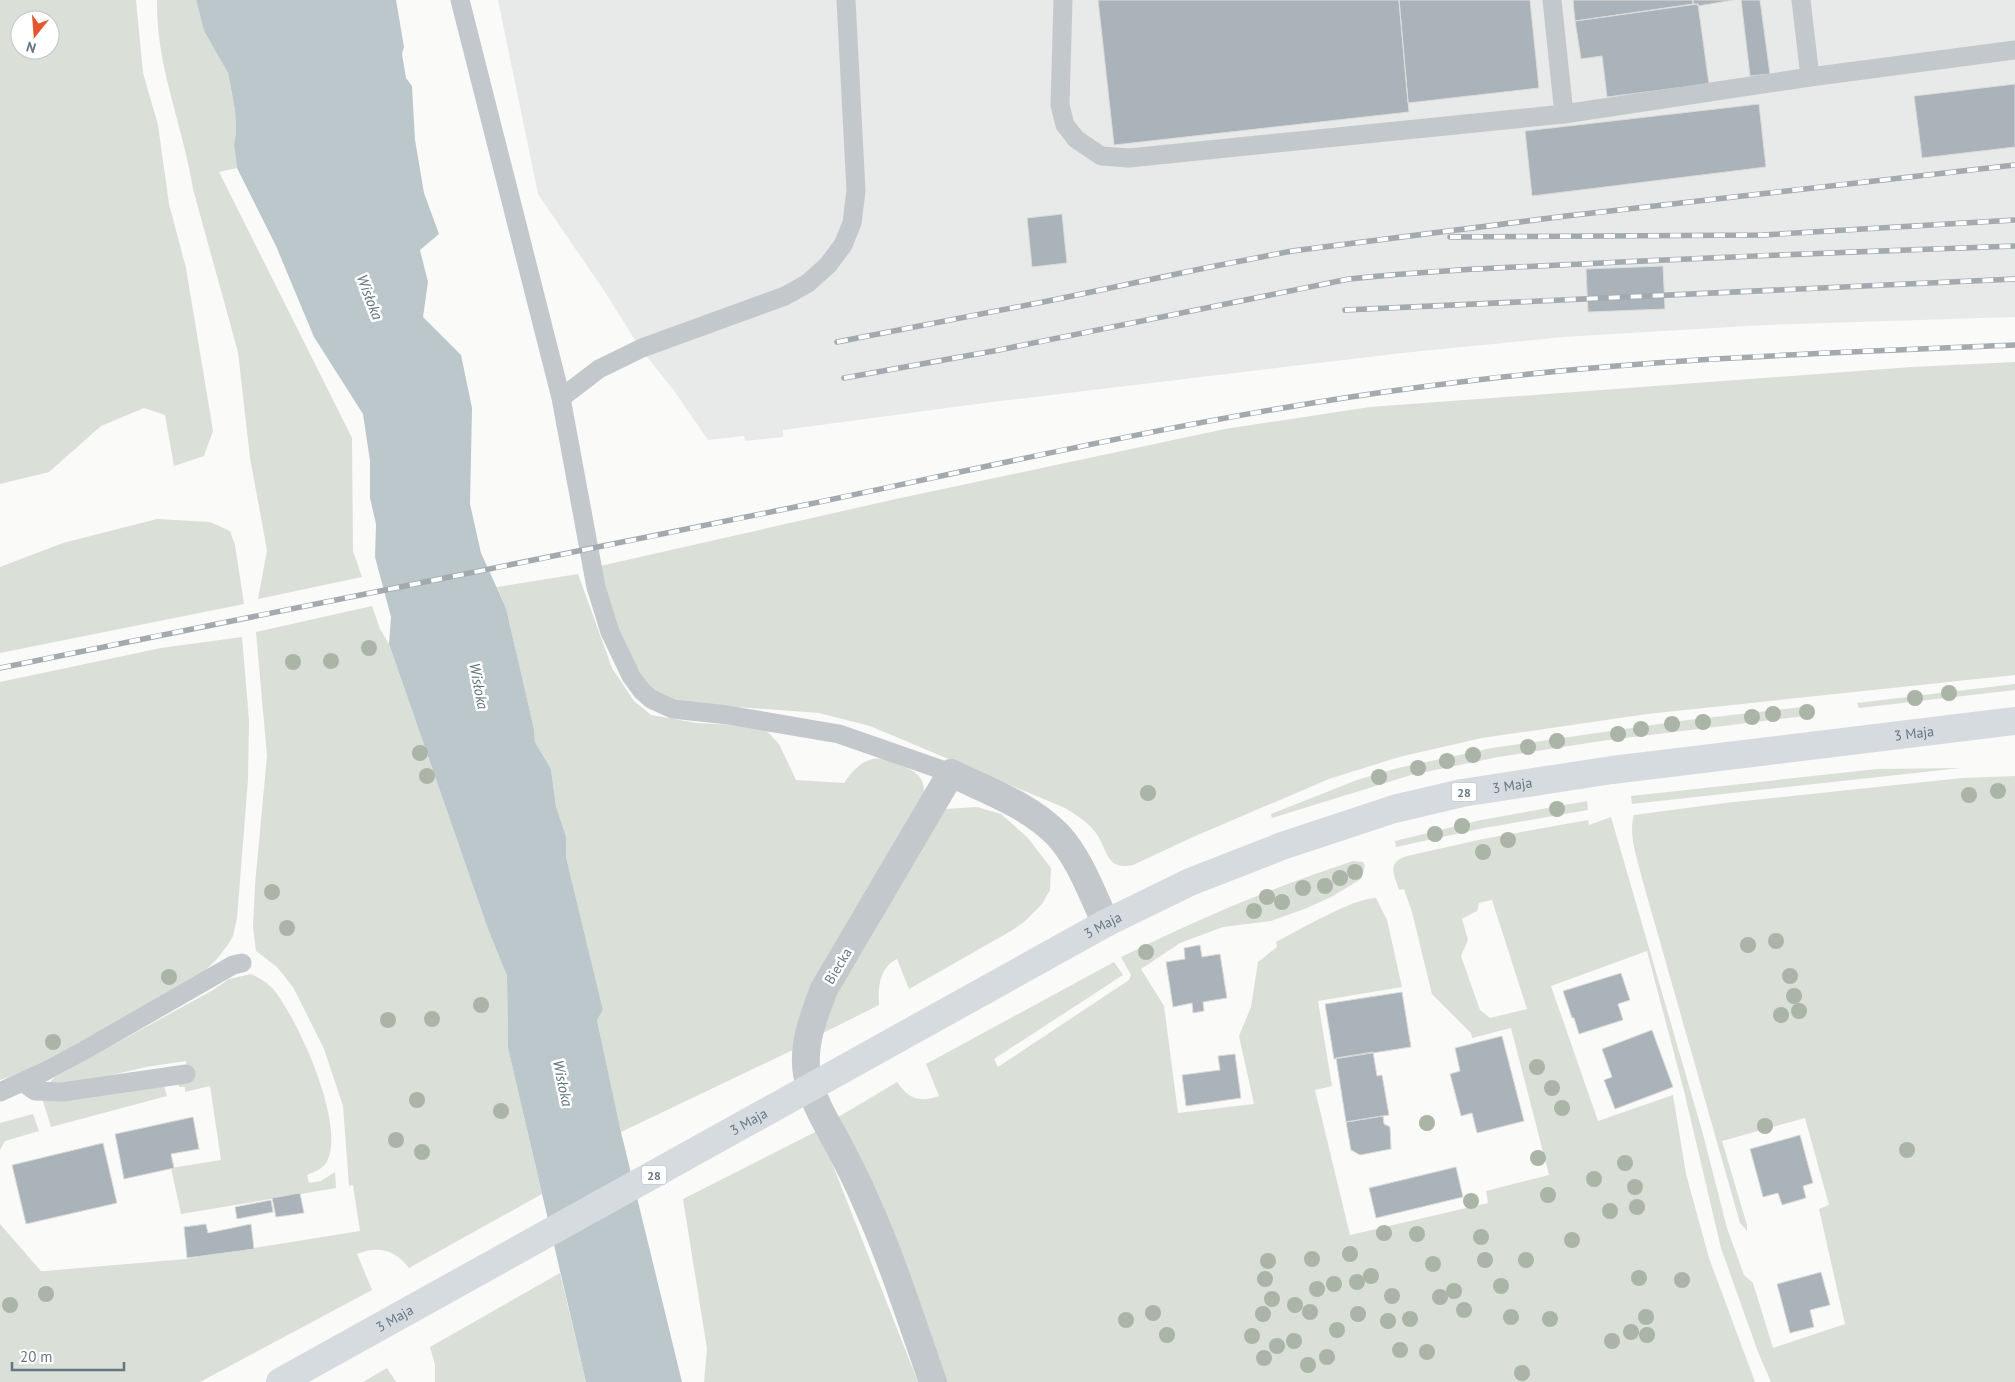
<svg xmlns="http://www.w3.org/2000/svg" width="2015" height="1382" font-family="'PT Sans',sans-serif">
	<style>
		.built { fill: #e8e9e9 }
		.green { fill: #dadfd7; fill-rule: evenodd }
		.water { fill: #bbc7cb }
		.building { fill: #aab3b9; stroke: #dcdcda }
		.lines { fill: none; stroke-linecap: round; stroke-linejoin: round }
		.lane { stroke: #c3c8cc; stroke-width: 19 }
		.street { stroke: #c3c8cc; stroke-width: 28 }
		.primary { stroke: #d6dbdf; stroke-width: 28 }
		.rail-casing { stroke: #a2aab0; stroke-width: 5.5 }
		.rail { stroke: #fff; stroke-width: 4; stroke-dasharray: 11; stroke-linecap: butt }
		.tree { fill: #aab4a7 }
		.labels { text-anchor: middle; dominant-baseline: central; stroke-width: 5; stroke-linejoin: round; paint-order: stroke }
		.shield { fill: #fff; stroke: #939fa8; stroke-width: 1 }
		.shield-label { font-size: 12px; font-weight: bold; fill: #657683 }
		.street-label { font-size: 14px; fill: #657683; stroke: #fff }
		.water-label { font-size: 15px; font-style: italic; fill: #60757c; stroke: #fff }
	</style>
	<rect width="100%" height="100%" fill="#fafaf8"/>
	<path class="built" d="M498,0h1517v317l-250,8 -202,12 -161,16 -418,50 -201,27v7l-38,4 -1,-5 -36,4 -33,-48 -35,-44 -35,-56 -67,-98z"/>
	<path class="green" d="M0,0h136l7,73 15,52 11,79 17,64 27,163 -9,25 -30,10 -9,-51 -21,-7 -43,18 -52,46 -49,12zM20,20h30v30h-30z
		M157,0h39l8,31 24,42 7,37 1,22 -2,13 3,23 -18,4 133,266 1,113 9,26 -104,22 9,-49 -17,-92 -12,-106 -45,-163c-10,-65 -37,-121 -36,-189z
		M2015,362v313l-368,39 -165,24 -83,19 -70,22 -136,58 -60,28c-27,6 -25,-15 -37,-32 -8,-11 -20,-18 -31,-25l-195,-82 -51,-13 -136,-10 -26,-9 -10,-11 -10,-15 -18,-36 -12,-33 -7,-33 296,-67 329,-70 145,-22 542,-40z
		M157,519l53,3 20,9 5,14 9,59 -244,49v-86l63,-24z
		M578,574l34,94 22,33 17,14 46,8 55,3 16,6 11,12 17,36 48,3c17,-24 31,-32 58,-17 7,3 15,6 19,13 3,6 4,16 5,23l-127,245 -178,85 -24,-112 6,-10 -37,-153 -1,-20 -9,-30 -5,-38 -16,-27 -1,-13 -28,-121 -9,-21z
		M372,606l8,23 9,15 99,285 19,47 1,72 34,146 -133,74c-13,-18 -31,-23 -52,-14l15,36 -172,92h-200v-158l41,47h4l141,-12 174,-28 -7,-46 -4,1 -6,-80 -19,-57 -31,-62 -16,-20 -21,-16 -3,-24 2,-42 12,-129 -11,-124z
		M242,637l7,83 -1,60 -11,138 -4,18 -4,7 -12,16 -16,16 -25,16 -151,81 -25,8v-398l161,-34z
		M2015,684v6l-156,18 -2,-5z
		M1811,706l2,9 -212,26 -103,16 -87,18 -139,43 -1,-4 86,-34 41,-12 94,-20 188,-27z
		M1961,768l-329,36 -1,-8 246,-27z
		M2015,776v606h-244l-13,-30 -37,-104 -37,-157 -37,-140 -96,35 47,135 75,-26 13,79 23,84 46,124h-814l-106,-263 62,-37c12,17 22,21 42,14l-13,-32 188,-102 9,13 -129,84 4,8 131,-87 2,-5 -10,-18c78,-38 150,-69 232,-96l10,1 2,4 -4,13 -28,17 -26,12 -36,13 -48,6 -43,16 -39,26 23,37 14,107 76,-9 -15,-68 12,-29 7,-45 19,-15 -1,-5c21,-11 80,-45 100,-44l11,22 15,67 -84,14 14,85 -17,4 35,145 138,-32 -2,-12 63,-16 -38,-147 -39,10 -1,-5 -39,-39 -20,-82 -8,-23 -5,1c-5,-17 -13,-27 8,-34l76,-17 105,-19 1,5 22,-8 92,317 24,94 17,47 9,8 20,65 72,-24 -26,-115 10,-4 -24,-87 -83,23 25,84v6l-7,-8 -99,-348c-4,-18 -13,-41 -7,-60l91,-12 237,-25zM1492,900l35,109 -37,9 -10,-8 -19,-54 7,-16 -6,-21 15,-8 2,-8z
		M1587,801l1,9 -104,18 -88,19 -1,-6 86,-21z
		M977,807l24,7 27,24 23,30 -1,22 -8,14 -18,18 -13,9 -102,58 -12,-30c-18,9 -19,29 -18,46l-62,31 6,-29 122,-198z
		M251,974c8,4 16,8 22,15 24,28 75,139 53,174 -4,6 -12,9 -19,12l2,8 12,-2 14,-9 1,16 -155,26 -10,-46 50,-8 -11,-74 -25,6v-5h-6v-6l9,-2 -2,-18 -40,6 -72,17 -24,-2 5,-5 158,-87 16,-11z
		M164,1086l3,10 -116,31 -8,-26 51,-5z
		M33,1114l6,17 -34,10 -5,9v-27z
		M819,1130l99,252h-214l3,-33 -24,-150z
		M560,1273l26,109h-151v-17l-5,-18z
		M387,1368l9,14h-33z"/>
	<path class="water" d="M196,0h200l8,47 -2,7 4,24 6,8 3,54 9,53 15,41 -19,16 8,32 -5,35 38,38 11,53 -2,96 11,49 25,55 28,121 1,13 16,27 5,38 10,30v20l37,153 -6,10 24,112 61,250h-96l-78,-334 -1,-72 -19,-47 -99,-285 2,-27 -16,-60 1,-33 -6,-26v-37l-7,-47 -49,-77 -38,-91 -39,-78 -3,-23 2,-13 -1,-22 -7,-37 -24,-42z"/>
	<path class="building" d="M1098,0h301l10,112 -295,33z
		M1399,0h131l9,88 -131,15z
		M1573,0h120v4l-118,17z
		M1693,0h41l-36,6v-2h-5z
		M1741,0h19l10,74 -20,2z
		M1698,4l11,80 -102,13 -5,-41 -21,3 -6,-38z
		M2015,84v63l-93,11 -8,-62z
		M1759,104l7,63 -234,29 -7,-65z
		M1062,214l5,49 -35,4 -5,-49z
		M1663,266l2,43 -77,3 -2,-43z
		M1200,945l2,12 18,-3 7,44 -24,4 1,9 -11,2 -1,-10 -19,4 -7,-45 19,-3 -1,-11z
		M1621,973l9,27 -12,4 5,16 -44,14 -5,-16h-2l-9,-27z
		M1402,992l9,55 -77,12 -9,-55z
		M1652,1030l21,57 -58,22 -11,-29 8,-3 -10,-28z
		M1502,1036l22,85 -47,12 -5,-20 -11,3 -11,-42 10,-3 -5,-23z
		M1373,1052l4,24 5,-1 7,40 -43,7 -10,-64z
		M1235,1054l6,44 -55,8 -4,-31 38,-5 -2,-14z
		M1383,1116l1,8 6,3 1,22 -31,6 -9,-5 -5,-28z
		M193,1117l6,32 -28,5 3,14 -50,11 -9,-45z
		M1800,1135l13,48 -10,3 3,12 -24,7 -4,-12 -15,4 -13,-48z
		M103,1143l14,60 -91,21 -14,-59z
		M1456,1167l7,30 -87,21 -7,-30z
		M300,1193l4,20 -28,4 -4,-19z
		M271,1200l2,12 -36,7 -2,-12z
		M206,1224l2,9 43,-9 3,25 -67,9 -3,-31z
		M1821,1272l9,33 -20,5 4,17 -24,6 -13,-49z"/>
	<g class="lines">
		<path class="lane" d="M460,0l101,398 35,189 14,45 21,44 11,15 9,8 22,10 55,6 111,19 112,39
			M1063,0l-3,105 5,20 11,14 25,17 28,2 435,-44 246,-37
			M1552,0l12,114
			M1801,0l9,77 205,-27
			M561,398l38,-29 43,-21 143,-52 23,-13 20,-18 15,-20 9,-22 4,-32 -10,-191
			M26,1081l2,5 7,5 27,1 124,-18
			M0,1092l44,-20 41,-22 148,-85 9,-2"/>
		<path class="street" d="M933,1382c-21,-59 -40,-120 -66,-178 -8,-19 -18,-39 -28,-58 -12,-22 -27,-46 -32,-72 -5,-29 7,-59 17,-85l127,-216c37,18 78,32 107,62 22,24 34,59 48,88"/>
		<path class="primary" id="s1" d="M280,1382l826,-459 84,-41 92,-36 112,-37 68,-16 150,-23 403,-49"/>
		<g class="rail-casing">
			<path id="rail" d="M1450,237l313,-2 252,-15
				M1345,310l670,-31
				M837,342l216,-42 152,-32 87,-17 274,-35 449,-51
				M844,378l155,-28 350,-71c84,-9 169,-12 253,-16 138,-7 275,-12 413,-17
				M0,668c268,-55 537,-108 805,-163 205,-43 409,-91 616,-118 196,-27 396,-34 594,-42"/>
		</g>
		<use href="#rail" class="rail"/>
	</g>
	<g class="tree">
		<circle cx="369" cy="648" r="8"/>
		<circle cx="331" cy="661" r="8"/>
		<circle cx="293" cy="662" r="8"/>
		<circle cx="1949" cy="693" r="8"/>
		<circle cx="1915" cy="698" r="8"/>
		<circle cx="1807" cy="712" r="8"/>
		<circle cx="1773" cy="714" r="8"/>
		<circle cx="1752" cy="717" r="8"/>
		<circle cx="1703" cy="722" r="8"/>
		<circle cx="1672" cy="724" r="8"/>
		<circle cx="1641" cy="729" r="8"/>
		<circle cx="1618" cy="734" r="8"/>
		<circle cx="1557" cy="741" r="8"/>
		<circle cx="1528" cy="747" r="8"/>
		<circle cx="420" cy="753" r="8"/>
		<circle cx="1473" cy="755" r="8"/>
		<circle cx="1447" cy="761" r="8"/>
		<circle cx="1418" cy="768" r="8"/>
		<circle cx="427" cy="776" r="8"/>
		<circle cx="1379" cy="777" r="8"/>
		<circle cx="1998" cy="791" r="8"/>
		<circle cx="1148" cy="793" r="8"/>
		<circle cx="1969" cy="795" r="8"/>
		<circle cx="1557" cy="809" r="8"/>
		<circle cx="1462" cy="826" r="8"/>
		<circle cx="1435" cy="834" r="8"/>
		<circle cx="1508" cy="840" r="8"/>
		<circle cx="1483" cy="852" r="8"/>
		<circle cx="1355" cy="872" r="8"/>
		<circle cx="1340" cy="878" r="8"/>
		<circle cx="1325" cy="886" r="8"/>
		<circle cx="1303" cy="888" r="8"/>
		<circle cx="272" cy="892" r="8"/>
		<circle cx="1267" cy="897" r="8"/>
		<circle cx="1282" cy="902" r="8"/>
		<circle cx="1254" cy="911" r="8"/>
		<circle cx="287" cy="928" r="8"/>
		<circle cx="1776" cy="941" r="8"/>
		<circle cx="1748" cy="945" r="8"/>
		<circle cx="1146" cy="952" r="8"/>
		<circle cx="1790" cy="976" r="8"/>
		<circle cx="169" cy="977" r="8"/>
		<circle cx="1794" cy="996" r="8"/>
		<circle cx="481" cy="1005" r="8"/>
		<circle cx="1799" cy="1011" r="8"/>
		<circle cx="1781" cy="1015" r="8"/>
		<circle cx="432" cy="1019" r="8"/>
		<circle cx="388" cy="1020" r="8"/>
		<circle cx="53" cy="1042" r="8"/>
		<circle cx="1537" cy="1067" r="8"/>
		<circle cx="1552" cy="1088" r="8"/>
		<circle cx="417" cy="1100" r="8"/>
		<circle cx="1562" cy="1108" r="8"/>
		<circle cx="501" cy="1111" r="8"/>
		<circle cx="1427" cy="1123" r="8"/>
		<circle cx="1765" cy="1126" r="8"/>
		<circle cx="396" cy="1140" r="8"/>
		<circle cx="1907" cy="1150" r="8"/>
		<circle cx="422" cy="1152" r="8"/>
		<circle cx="1538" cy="1158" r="8"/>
		<circle cx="1625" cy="1163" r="8"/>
		<circle cx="1594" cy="1179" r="8"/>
		<circle cx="1635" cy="1187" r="8"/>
		<circle cx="1548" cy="1195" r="8"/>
		<circle cx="1471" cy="1201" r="8"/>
		<circle cx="1637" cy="1207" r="8"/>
		<circle cx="1610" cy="1211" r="8"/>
		<circle cx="1384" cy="1233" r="8"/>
		<circle cx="1417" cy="1234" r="8"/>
		<circle cx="1481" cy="1237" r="8"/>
		<circle cx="1572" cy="1240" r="8"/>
		<circle cx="1350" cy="1254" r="8"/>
		<circle cx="1312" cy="1259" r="8"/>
		<circle cx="1485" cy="1260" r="8"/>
		<circle cx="1526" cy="1260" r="8"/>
		<circle cx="1268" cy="1261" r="8"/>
		<circle cx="1433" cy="1264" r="8"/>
		<circle cx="1371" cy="1276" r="8"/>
		<circle cx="1639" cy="1278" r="8"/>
		<circle cx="1265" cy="1279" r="8"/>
		<circle cx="1682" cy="1280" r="8"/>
		<circle cx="1357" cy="1282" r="8"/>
		<circle cx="1334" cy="1284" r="8"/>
		<circle cx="1501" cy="1286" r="8"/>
		<circle cx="1317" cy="1289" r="8"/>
		<circle cx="1454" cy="1291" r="8"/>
		<circle cx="46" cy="1294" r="8"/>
		<circle cx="1392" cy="1296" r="8"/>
		<circle cx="1440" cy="1297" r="8"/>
		<circle cx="1272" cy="1299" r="8"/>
		<circle cx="10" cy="1305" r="8"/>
		<circle cx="1295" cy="1305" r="8"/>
		<circle cx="1464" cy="1310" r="8"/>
		<circle cx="1310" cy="1312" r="8"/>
		<circle cx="1153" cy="1313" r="8"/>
		<circle cx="1263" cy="1314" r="8"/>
		<circle cx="1358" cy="1314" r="8"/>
		<circle cx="1511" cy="1317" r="8"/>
		<circle cx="1646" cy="1317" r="8"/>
		<circle cx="1410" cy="1319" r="8"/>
		<circle cx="1550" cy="1319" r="8"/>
		<circle cx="1126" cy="1320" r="8"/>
		<circle cx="1388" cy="1321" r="8"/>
		<circle cx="1337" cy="1330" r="8"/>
		<circle cx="1631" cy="1332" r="8"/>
		<circle cx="1167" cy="1335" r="8"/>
		<circle cx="1647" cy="1335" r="8"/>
		<circle cx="1252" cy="1336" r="8"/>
		<circle cx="1294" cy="1341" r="8"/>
		<circle cx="1612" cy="1341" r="8"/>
		<circle cx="1277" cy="1346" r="8"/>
		<circle cx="1400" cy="1350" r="8"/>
		<circle cx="1427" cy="1352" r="8"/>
		<circle cx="1327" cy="1357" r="8"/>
		<circle cx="1264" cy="1358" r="8"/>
		<circle cx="1308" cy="1365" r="8"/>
		<circle cx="1522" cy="1373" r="8"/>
	</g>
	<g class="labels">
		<g class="shield">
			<rect x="1451.5" y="782.5" width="25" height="19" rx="4"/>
			<rect x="641.5" y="1165.5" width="25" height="19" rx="4"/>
		</g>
		<g class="shield-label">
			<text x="1464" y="792">28</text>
			<text x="654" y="1175">28</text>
		</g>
		<g class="street-label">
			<text stroke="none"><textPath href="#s1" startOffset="1781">3 Maja</textPath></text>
			<text stroke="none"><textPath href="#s1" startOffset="1376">3 Maja</textPath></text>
			<text stroke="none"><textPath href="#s1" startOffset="941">3 Maja</textPath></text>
			<text transform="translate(838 966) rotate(-59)">Biecka</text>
			<text stroke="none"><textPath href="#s1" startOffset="536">3 Maja</textPath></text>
			<text stroke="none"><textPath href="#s1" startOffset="131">3 Maja</textPath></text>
		</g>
		<g class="water-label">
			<text transform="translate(370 297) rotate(69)">Wisłoka</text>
			<text transform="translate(479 686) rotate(79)">Wisłoka</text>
			<text transform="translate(563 1083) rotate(78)">Wisłoka</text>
		</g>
	</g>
	<g transform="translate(35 35) rotate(197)"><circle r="24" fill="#ffffff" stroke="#c1c8cd"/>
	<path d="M0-4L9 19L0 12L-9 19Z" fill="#e4572e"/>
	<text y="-8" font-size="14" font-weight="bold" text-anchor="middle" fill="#657683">N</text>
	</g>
	<path d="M12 1362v8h112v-8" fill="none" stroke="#657683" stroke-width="2.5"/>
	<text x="20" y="1362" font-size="15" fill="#657683" stroke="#ffffff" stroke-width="4" paint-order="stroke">20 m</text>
</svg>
